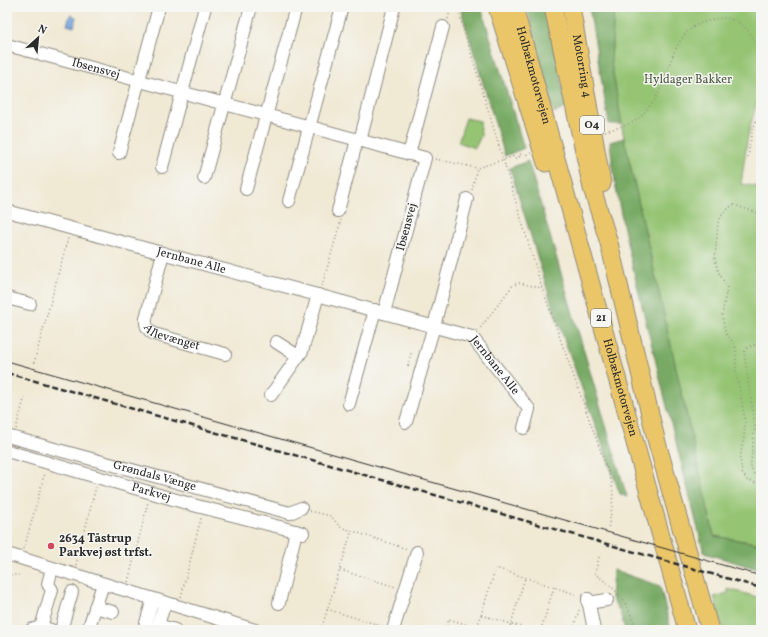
<svg xmlns="http://www.w3.org/2000/svg" width="768" height="637" font-family="Vollkorn,serif">
	<style>
		.green { fill: #95c473; stroke: #60784f }
		.forest { fill: #78aa65; stroke: #526a48 }
		.water { fill: #78a7e1; stroke: #526986 }
		.lines { fill: none; stroke-linecap: round; stroke-linejoin: round }
		.minor-casing { stroke: #8e8a80; stroke-width: 14 }
		.highway-casing { stroke: #8e8a80; stroke-width: 19 }
		.path { stroke: #8e8a80; stroke-width: 1.5; stroke-dasharray: 1 3; stroke-linecap: butt }
		.minor { stroke: #fff; stroke-width: 12 }
		.highway { stroke: #ebc669; stroke-width: 17 }
		.tram { stroke: #2b2b2b; stroke-width: 1 }
		.rail { stroke: #2b2b2b; stroke-width: 2.5; stroke-dasharray: 6 3; stroke-linecap: butt }
		.poi-dot { fill: #d1495b; stroke: #f6f6f2; stroke-width: 1.5 }
		.labels { text-anchor: middle; dominant-baseline: central; stroke-width: 3; stroke-linejoin: round; paint-order: stroke }
		.shield { fill: #f6f6f2; stroke: #686867; stroke-width: 1 }
		.shield-label { font-size: 11px; font-weight: bold; fill: #2b2b2b }
		.street-label { font-size: 12px; fill: #2b2b2b; stroke: #f6f6f2 }
		.park-label { font-size: 12px; fill: #4b5941; stroke: #f6f6f2 }
		.poi-label { font-size: 12px; font-weight: bold; fill: #2b2b2b; stroke: #f6f6f2; text-anchor: start }
	</style>
	<rect width="100%" height="100%" fill="#f6f6f2"/>
	<filter id="ink" filterUnits="userSpaceOnUse"><feTurbulence type="fractalNoise" baseFrequency=".025" numOctaves="2"/><feDisplacementMap in="SourceGraphic" scale="8" xChannelSelector="R" yChannelSelector="G"/><feConvolveMatrix kernelMatrix="1 2 1 2 8 2 1 2 1" color-interpolation-filters="sRGB"/></filter>
	<filter id="wash" filterUnits="userSpaceOnUse"><feTurbulence type="fractalNoise" baseFrequency=".012" numOctaves="4" result="noise"/><feDisplacementMap in="SourceGraphic" scale="16" xChannelSelector="R" yChannelSelector="G"/><feGaussianBlur stdDeviation="0.9" result="paint"/><feColorMatrix in="noise" values="0 0 0 0 0 0 0 0 0 0 0 0 0 0 0 0 0 1.4 0 .05"/><feComposite in="paint" operator="in"/></filter>
	<g filter="url(#wash)">
		<rect width="100%" height="100%" fill="#f0e9d4"/>
		<path class="green" d="M614,7h147v80l-13,48 -7,49 20,3v357l-47,-8 -90,-398 -13,-76z
			M466,118l14,3 1,15 -6,12 -17,-6z
			M728,589l33,9v32h-38l-9,-33 14,-4z"/>
		<path class="forest" d="M460,7h21l43,141 -19,8z
			M527,7h21l18,101 -12,5z
			M589,7h25l-3,55 11,62h-13z
			M624,138l90,398 47,8v26l-57,-17c-21,-83 -42,-165 -62,-247 -13,-54 -27,-109 -32,-164z
			M528,161l99,336 -7,-3 -66,-183 -44,-143z
			M613,570l47,16 11,44h-46l-5,-18 -9,-15z"/>
		<path class="water" d="M70,15l6,2 -2,10 -7,-2z"/>
	</g>
	<g filter="url(#ink)">
		<g class="lines">
			<g class="minor-casing">
				<g id="minor">
					<path id="s1" d="M7,45l418,113 -41,155"/>
					<path d="M360,141l34,-134"/>
					<path d="M119,153l40,-146"/>
					<path d="M409,154l34,-127"/>
					<path d="M162,167l43,-160"/>
					<path d="M204,178l47,-171"/>
					<path d="M246,189l50,-182"/>
					<path d="M289,201l53,-194"/>
					<path id="s2" d="M7,211l465,126 57,72 -5,19"/>
					<path d="M338,211l19,-71"/>
					<path id="s3" d="M163,253l-17,65c-1,7 1,12 8,16l71,20"/>
					<path d="M7,298l23,6"/>
					<path d="M276,342l22,14"/>
					<path d="M271,395l31,-44 16,-56"/>
					<path d="M349,404l26,-94"/>
					<path d="M406,422l28,-96 33,-127"/>
					<path id="s4" d="M7,436l283,77 11,-5"/>
					<path id="s5" d="M7,451l190,55 106,27"/>
					<path d="M7,554l248,76"/>
					<path d="M588,599l6,31"/>
					<path d="M279,603l17,-72"/>
					<path d="M588,603l19,-3"/>
					<path d="M95,607l18,5"/>
					<path d="M158,625l17,5"/>
					<path d="M41,627l11,-37 -4,-6 4,-16"/>
					<path d="M31,630l10,-3 10,3"/>
					<path d="M61,630l11,-38"/>
					<path d="M88,630l15,-46"/>
					<path d="M144,630l9,-31"/>
					<path d="M156,630l9,-27"/>
					<path d="M393,630l24,-78"/>
				</g>
			</g>
			<g class="highway-casing">
				<g id="highway">
					<path d="M497,7l49,156"/>
					<path id="s6" d="M514,7l173,623"/>
					<path d="M553,7l39,181 17,55 47,196 54,191"/>
					<path id="s7" d="M571,7l31,177"/>
				</g>
			</g>
			<path class="path" d="M457,7l85,281 69,192c4,17 0,32 -3,49
				M448,19l3,-12
				M605,131c14,-4 29,-6 38,-17 6,-7 13,-14 16,-22 13,-29 16,-66 53,-72 7,-2 15,-3 21,0 20,8 25,27 28,47
				M748,157l4,-25 9,-25
				M515,158l16,-5
				M435,159l42,9 44,-14
				M472,190l5,-22
				M761,214l-27,-9 -3,1 -9,9 -4,8 -3,36 3,12 9,16 -5,28 3,17 10,13 1,5v24l5,22 4,26 -1,15 -4,20 2,16 5,7 14,5
				M322,286l19,-66
				M478,331l35,-46 6,-2 23,5
				M34,363l34,-125
				M408,366l3,-13
				M16,429l9,-33
				M754,474l-3,-6v-6l4,-36 -11,-73c2,-7 10,-8 17,-9
				M310,511l21,5 9,11 67,22
				M24,549l21,-77
				M599,557l-4,17c24,17 33,28 41,56
				M76,565l20,-78
				M340,570l56,17
				M7,573l3,2h9
				M128,582l20,-80
				M181,597l20,-79
				M327,609l58,18
				M481,615l15,-47 82,27
				M321,630l31,-100
				M446,630l3,-11 35,11
				M476,630l5,-15 51,15
				M509,630l16,-52
				M541,630l13,-43
				M573,630l6,-20"/>
			<use href="#minor" class="minor"/>
			<use href="#highway" class="highway"/>
			<path class="tram" d="M7,361l754,215"/>
			<path class="rail" d="M7,373l754,215"/>
		</g>
	</g>
	<circle class="poi-dot" cx="51" cy="546" r="4"/>
	<g class="labels">
		<g class="shield">
			<rect x="580" y="116" width="24" height="18" rx="3"/>
			<rect x="591" y="309" width="20" height="18" rx="3"/>
		</g>
		<g class="shield-label">
			<text x="592" y="125">O4</text>
			<text x="601" y="318">21</text>
		</g>
		<g class="street-label">
			<text stroke="none"><textPath href="#s7" startOffset="60">Motorring 4</textPath></text>
			<text stroke="none"><textPath href="#s1" startOffset="92">Ibsensvej</textPath></text>
			<text stroke="none"><textPath href="#s6" startOffset="71">Holbækmotorvejen</textPath></text>
			<text transform="translate(407 227) rotate(-75)">Ibsensvej</text>
			<text stroke="none"><textPath href="#s2" startOffset="191">Jernbane Alle</textPath></text>
			<text stroke="none"><textPath href="#s3" startOffset="104">Allevænget</textPath></text>
			<text stroke="none"><textPath href="#s2" startOffset="518">Jernbane Alle</textPath></text>
			<text stroke="none"><textPath href="#s6" startOffset="395">Holbækmotorvejen</textPath></text>
			<text stroke="none"><textPath href="#s4" startOffset="153">Grøndals Vænge</textPath></text>
			<text stroke="none"><textPath href="#s5" startOffset="150">Parkvej</textPath></text>
		</g>
		<g class="park-label">
			<text x="688" y="80">Hyldager Bakker</text>
		</g>
		<g class="poi-label">
			<text x="59" y="539">2634 Tåstrup<tspan x="59" dy="14">Parkvej øst trfst.</tspan></text>
		</g>
	</g>
	<rect width="768" height="637" fill="none" stroke="#f6f6f2" stroke-width="24"/>
	<g transform="translate(38 38) rotate(27)" stroke="#f6f6f2" stroke-width="3" paint-order="stroke">
	<path d="M0-3L7 15L0 10L-7 15Z" fill="#2b2b2b"/>
	<text y="-6" font-size="11" font-weight="bold" text-anchor="middle" fill="#2b2b2b">N</text>
	</g>
</svg>
